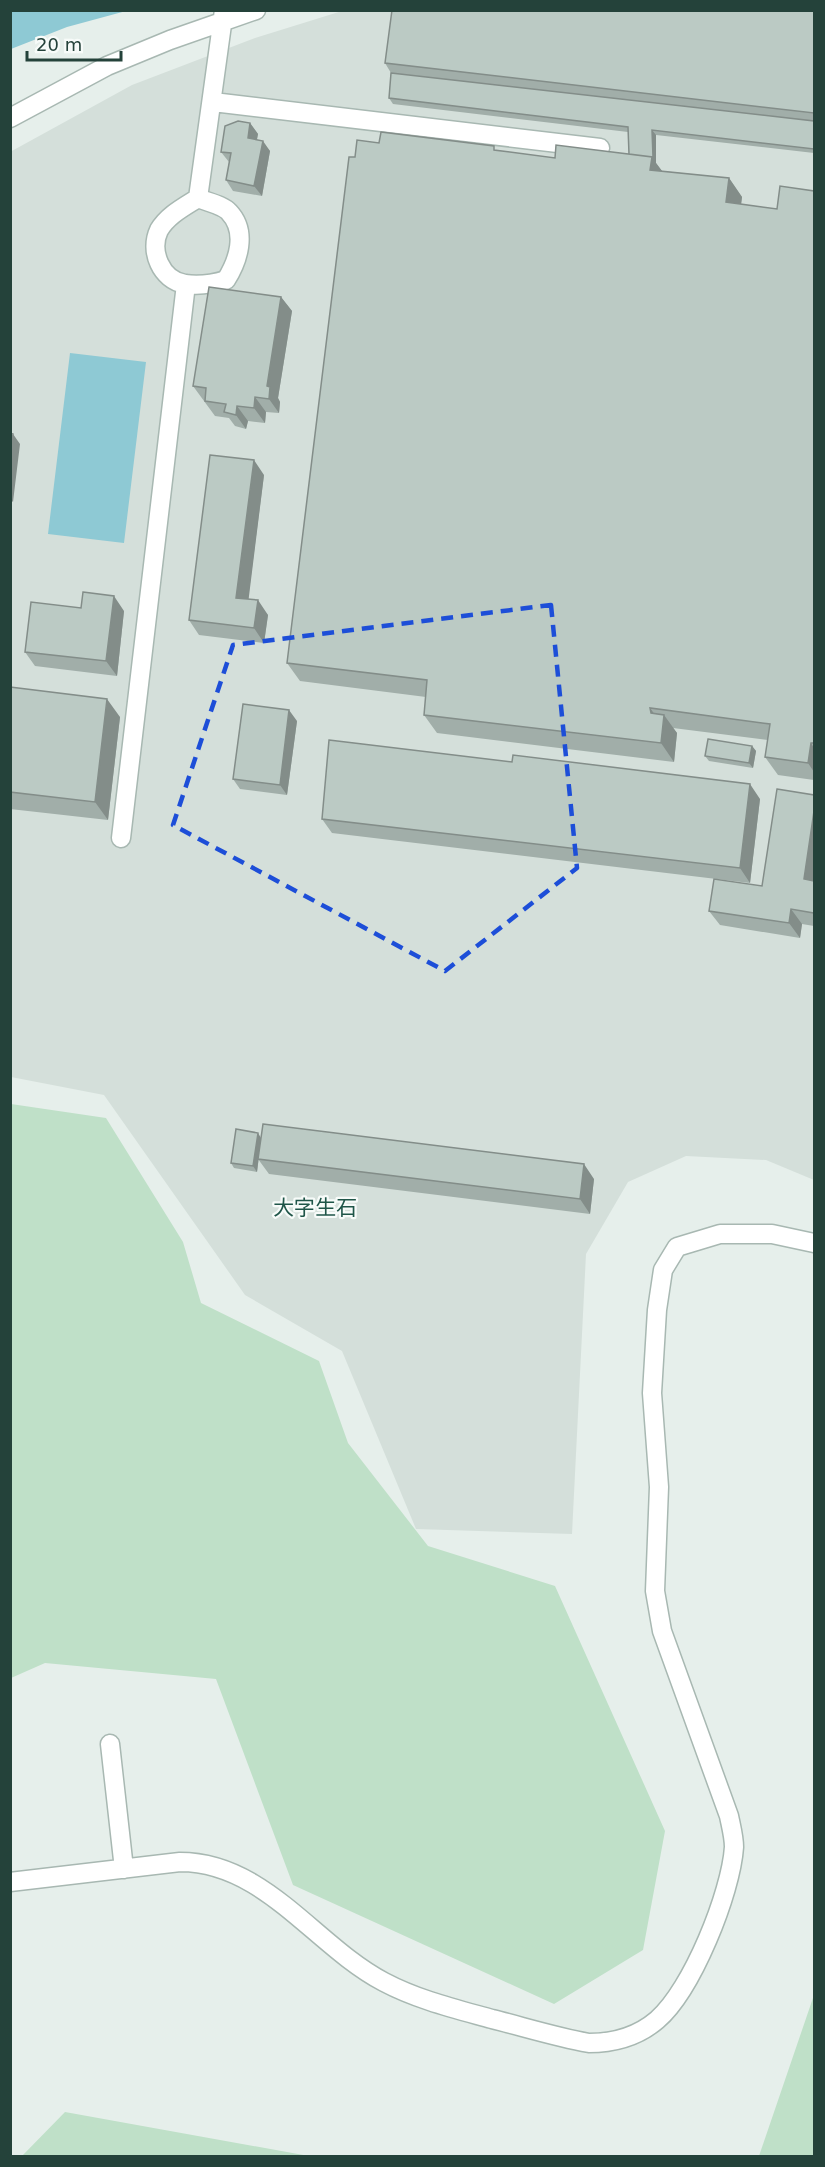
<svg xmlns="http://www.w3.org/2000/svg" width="825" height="2167" font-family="'DejaVu Sans','Noto Sans JP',sans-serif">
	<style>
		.built { fill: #d4dfda }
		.green { fill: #bfe0c8 }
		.water { fill: #8ec9d4 }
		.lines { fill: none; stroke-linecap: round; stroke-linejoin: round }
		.minor-casing { stroke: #a8b8b2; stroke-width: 21 }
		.minor { stroke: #fff; stroke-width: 18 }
		.wall { fill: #a1aea9 }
		.shaded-wall { fill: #838d89 }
		.building { fill: #bbcac4; stroke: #838d89; stroke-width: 1.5 }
		.marked { fill: none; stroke: #1d4ed8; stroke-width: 4.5; stroke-dasharray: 12 8; stroke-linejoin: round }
		.labels { text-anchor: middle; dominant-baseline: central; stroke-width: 4.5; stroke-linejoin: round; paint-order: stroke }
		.quarter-label { font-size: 21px; fill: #1f5548; stroke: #f7fbf9 }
	</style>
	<rect width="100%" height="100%" fill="#e6efeb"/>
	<path class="built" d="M342,11h472v1169l-48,-20 -80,-4 -58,26 -42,72 -14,280 -156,-5 -74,-178 -97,-56 -141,-200 -93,-18 -1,-925 122,-67 123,-47z"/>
	<path class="green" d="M11,1104l95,14 77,124 18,61 118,58 29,82 80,103 127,40 110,245 -22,119 -89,54 -261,-119 -77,-206 -171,-16 -34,15z
		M814,1995v161h-55z
		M65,2112l244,44h-287z"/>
	<path class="water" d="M11,10h115v1l-59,16 -56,22z
		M70,353l76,9 -22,181 -76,-9z"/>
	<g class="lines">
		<g class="minor-casing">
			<path id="minor" d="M213,102l387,46
				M10,118l97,-52 63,-26 86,-30
				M198,198c-14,9 -30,17 -39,32 -10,21 2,50 26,54 15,2 28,0 41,-4 12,-19 22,-48 3,-68 -6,-7 -22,-10 -31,-14l26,-188
				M121,838l65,-554
				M110,1744l14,125
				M10,1882l170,-20c85,0 135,84 204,120 34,18 72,27 108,37 32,8 64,18 97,24 25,0 48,-6 68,-23 35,-30 74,-127 77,-173 0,-10 -3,-21 -5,-31l-67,-185 -7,-40 4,-104 -7,-94 5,-83 6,-40 14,-23 43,-13h52l42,9"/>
		</g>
		<use href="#minor" class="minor"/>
	</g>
	<path class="wall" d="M814,10v143l-158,-18v28l6,8 67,7 13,19 -1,7 36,5 37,-18v589l-36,-5 -13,-18 3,-17 -95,-12 4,5 -3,29 -237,-29 -13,-18 2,-18 -126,-16 -13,-18 68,-506 24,-14 119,8 57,7 74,-4 -1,-22 -235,-28 -4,-6 2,-25 -6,-10z
		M250,123l8,11 -1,6 13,11 -8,45 -29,-5 -7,-11 3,-18 -8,-10z
		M281,297l11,14 -14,87 2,4 -1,11 -13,-1 -1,11 -17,-2 -2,8 -11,-3 -6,-8 -14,-2 -22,-30z
		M264,475l-16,124 20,16 -4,28 -65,-8 -10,-15z
		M124,611l-7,65 -82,-10 -10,-14z
		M10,687l110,30 -12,103 -98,-11z
		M297,721l-10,74 -47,-6 -7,-10z
		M752,746l4,5 -3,17 -44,-7 -4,-5z
		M512,762l248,37 -10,84 -418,-50 -10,-14z
		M814,795v131l-12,-2 -2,14 -80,-13 -11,-14 53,-25z
		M261,1138l333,41 -4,35 -321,-40 -11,-15 1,-2 -2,15 -23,-4 -3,-5z"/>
	<path class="shaded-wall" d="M250,123l8,11 -3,14 -7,-10z
		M652,130l4,5v28l9,12 -15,-5z
		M263,141l7,10 -8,45 -8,-10z
		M729,178l13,19 -3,24 -13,-19z
		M281,297l11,14 -14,87 2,4 -1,11 -10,-14 -2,-13z
		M255,397l11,15 -1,11 -11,-15z
		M237,406l11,15 -2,8 -10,-14z
		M13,434l7,10 -7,58 -3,-3v-48z
		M254,460l10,15 -17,137 -11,-14z
		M114,596l10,15 -7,65 -11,-15z
		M10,598l2,2 -2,17z
		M258,600l10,15 -4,28 -10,-15z
		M107,699l13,18 -12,103 -13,-18z
		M650,708l13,18 1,-11 13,18 -3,29 -13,-19 -10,-30z
		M289,710l8,11 -10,74 -7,-10z
		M811,743l3,5v24l-6,-9z
		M752,746l4,5 -3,17 -4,-5z
		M750,784l10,15 -10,84 -10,-15z
		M814,811v83l-10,-15z
		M791,909l11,15 -2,14 -11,-15z
		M258,1133l3,5 -4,34 -4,-6z
		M584,1164l10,15 -4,35 -10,-15z"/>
	<path class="building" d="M392,10h422v103l-429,-50z
		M391,73l423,48v28l-162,-19 1,27 -24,-3 -1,-27 -239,-29z
		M238,121l12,2 -2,15 15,3 -9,45 -28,-6 5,-27 -10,-1 4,-26z
		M381,132l113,14v4l61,8 1,-13 96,12 -2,13 79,8 -3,24 51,7 3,-23 34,5v552h-3l-3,20 -43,-6 5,-33 -120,-16 1,5 13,2 -3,28 -237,-28 3,-35 -140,-17 62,-506h6l2,-17 22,3z
		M209,287l72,10 -14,89 3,1 -1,12 -14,-2 -1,11 -17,-2 -1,9 -12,-3 2,-8 -21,-3 1,-13 -13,-2z
		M10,433l3,1 -3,17z
		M210,455l44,5 -18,138 22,2 -4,28 -65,-8z
		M83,592l31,4 -8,65 -81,-9 6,-50 50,6z
		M10,687l97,12 -12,103 -85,-10z
		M243,704l46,6 -9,75 -47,-6z
		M708,739l44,7 -3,17 -44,-7z
		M329,740l183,22 1,-7 237,29 -10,84 -418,-49z
		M777,789l37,6v16l-10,68 10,2v32l-23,-4 -2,14 -80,-12 5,-32 48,7z
		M263,1124l321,40 -4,35 -322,-40z
		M236,1129l22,4 -5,33 -22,-3z"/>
	<path class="marked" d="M551,605l26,263 -132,103 -272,-146 60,-180z"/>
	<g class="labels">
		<g class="quarter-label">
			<text x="315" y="1208">大字生石</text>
		</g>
	</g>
	<rect width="825" height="2167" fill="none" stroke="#24423a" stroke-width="24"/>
	<path d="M27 51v9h94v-9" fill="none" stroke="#24423a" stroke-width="3"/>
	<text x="36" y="51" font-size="18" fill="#24423a" stroke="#f7fbf9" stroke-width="4.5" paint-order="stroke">20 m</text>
</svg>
